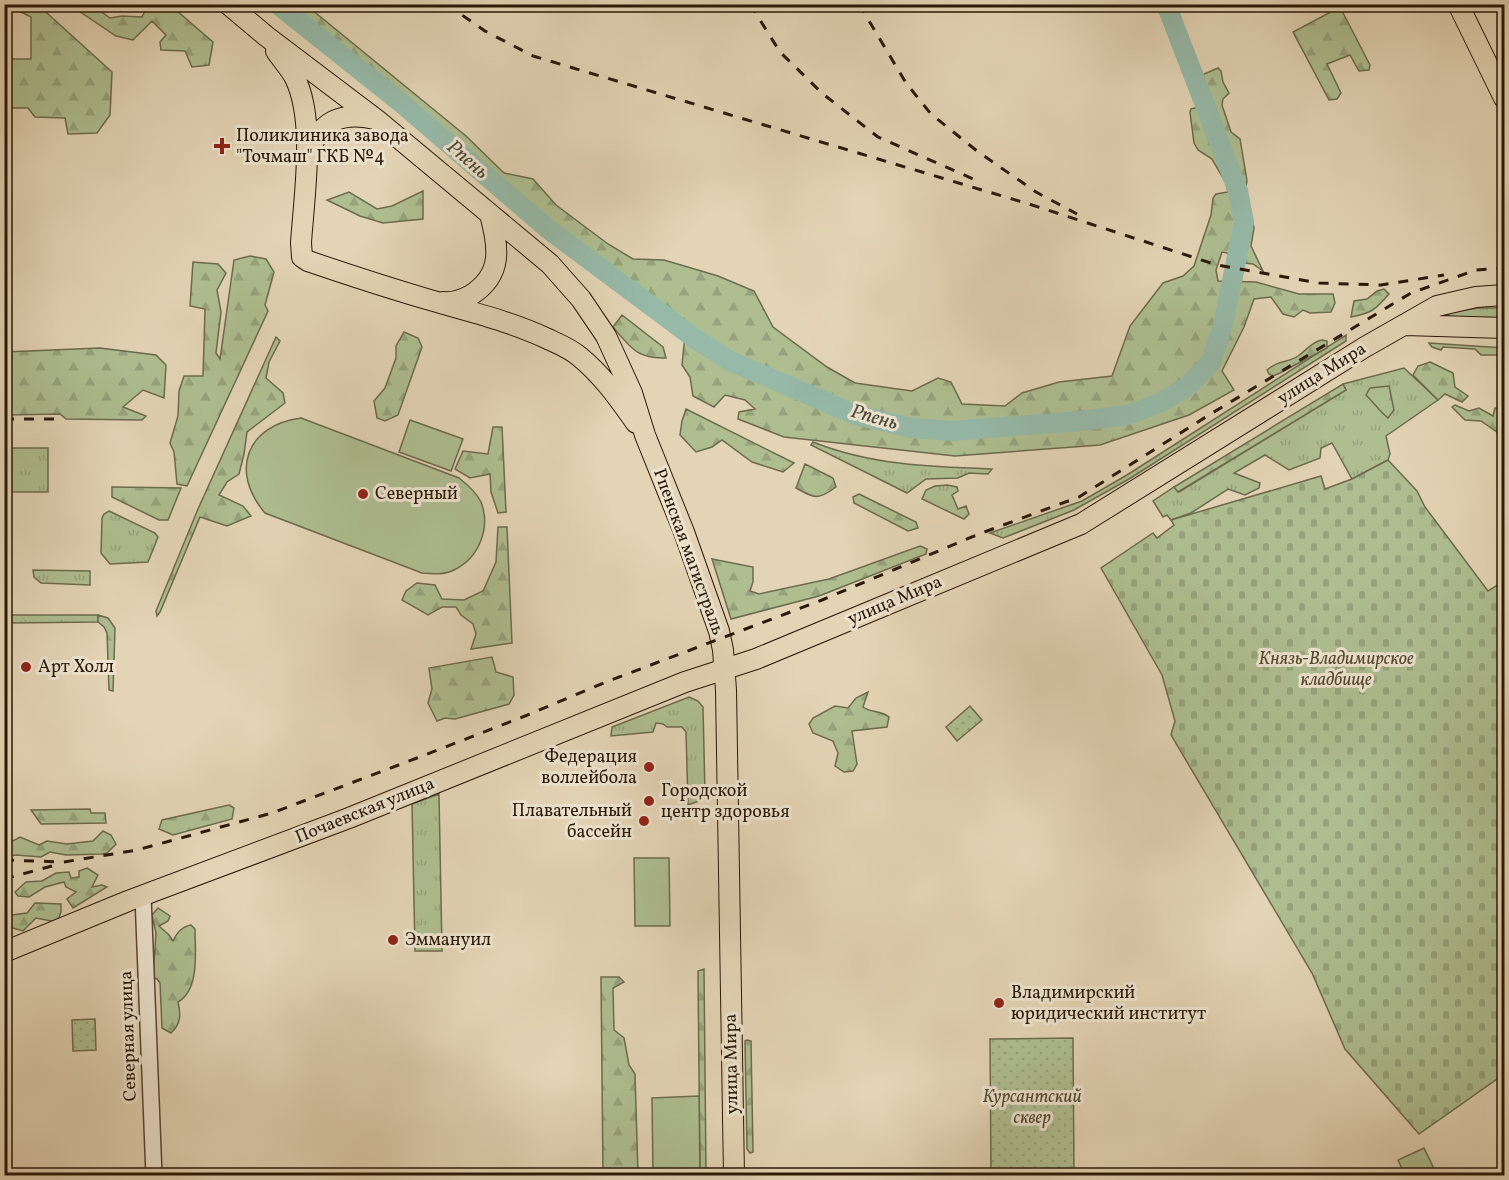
<svg xmlns="http://www.w3.org/2000/svg" width="1509" height="1180" font-family="Vollkorn,serif">
	<style>
		.grass { fill: url(#grass-tufts); stroke: #6c6b4c; stroke-width: 1.5 }
		.forest { fill: url(#forest-firs); stroke: #6c6b4c; stroke-width: 1.5 }
		.cemetery { fill: url(#cemetery-stones); stroke: #6c6b4c; stroke-width: 1.5 }
		.park { fill: url(#park-dots); stroke: #6c6b4c; stroke-width: 1.5 }
		.pitch { fill: #aebe91; stroke: #6c6b4c; stroke-width: 1.5 }
		.lines { fill: none; stroke-linecap: round; stroke-linejoin: round }
		.river { stroke: #96b9a8; stroke-width: 20 }
		.minor-casing { stroke: #584732; stroke-width: 18 }
		.major-casing { stroke: #2a1807; stroke-width: 22 }
		.minor { stroke: #ede3cf; stroke-width: 15 }
		.major { stroke: #e3d4b5; stroke-width: 20 }
		.rail { stroke: #2a1807; stroke-width: 3; stroke-dasharray: 10 10; stroke-linecap: butt }
		.poi-dot { fill: #8f2418; stroke: #ede3cf; stroke-width: 2 }
		.labels { text-anchor: middle; dominant-baseline: central; stroke-width: 6; stroke-linejoin: round; paint-order: stroke }
		.poi-label { font-size: 18px; fill: #2a1807; stroke: #ede3cf; text-anchor: start }
		.street-label { font-size: 18px; fill: #2a1807; stroke: #ede3cf }
		.park-label { font-size: 18px; font-style: italic; fill: #524a30; stroke: #ede3cf }
		.water-label { font-size: 20px; font-style: italic; fill: #4a4837; stroke: #ede3cf }
	</style>
	<defs>
		<pattern id="grass-tufts" width="24" height="20" patternUnits="userSpaceOnUse" patternTransform="scale(1.5)"><rect width="24" height="20" fill="#aebe91"/><path d="M3 7l-1-3M5 7V3M7 7l1-3M15 17l-1-3M17 17v-4M19 17l1-3" fill="none" stroke="#96a37c"/></pattern>
		<pattern id="forest-firs" width="22" height="20" patternUnits="userSpaceOnUse" patternTransform="scale(1.5)"><rect width="22" height="20" fill="#aebe91"/><path d="M5 1l3.5 6h-7zM16 11l3.5 6h-7z" fill="#96a37c"/></pattern>
		<pattern id="cemetery-stones" width="16" height="16" patternUnits="userSpaceOnUse" patternTransform="scale(1.5)"><rect width="16" height="16" fill="#aebe91"/><path d="M2 7V4a2 2 0 0 1 4 0v3zM10 15v-3a2 2 0 0 1 4 0v3z" fill="#96a37c"/></pattern>
		<pattern id="park-dots" width="8" height="8" patternUnits="userSpaceOnUse" patternTransform="scale(1.5)"><rect width="8" height="8" fill="#aebe91"/><path d="M2 2h.1M6 6h.1" fill="none" stroke="#96a37c" stroke-width="1.8" stroke-linecap="round"/></pattern>
	</defs>
	<rect width="100%" height="100%" fill="#e3d4b5"/>
	<filter id="stains"><feTurbulence type="fractalNoise" baseFrequency=".00333" numOctaves="4"/><feColorMatrix values="0 0 0 0 .2 0 0 0 0 .09 0 0 0 0 .02 0 0 0 .5 -.17"/></filter>
	<radialGradient id="worn" r=".72"><stop offset=".6" stop-color="#630" stop-opacity="0"/><stop offset="1" stop-color="#630" stop-opacity=".3"/></radialGradient>
	<path class="grass" d="M1479,308h25v4l-6,8 -59,-2 17,-7z
		M1346,335v6l-217,138 -55,31 -71,28 -13,-5 92,-32 45,-26z
		M1429,343l75,5v7h-23l-6,-6 -32,-2 -2,3 -9,-3z
		M1404,368l34,32 -52,36 4,18 -2,6 -36,19 -20,-36 -11,5 -1,10 -31,12 -24,-15 -31,18 26,10 -1,5 -14,7 -17,-6 -37,24 -20,7 -4,-5 -4,2 -10,-16 21,-14 5,5 167,-102 -3,-6z
		M813,442c57,23 119,25 179,27l-4,5 -19,-1 -11,5 -32,1 -19,14 -96,-48z
		M5,448h43v44h-43z
		M947,485l10,2 1,4 -6,4 6,14 8,-3 3,8 -5,5 -42,-20 4,-9 9,-4z
		M109,511l46,22 3,4 -10,25 -38,2 -9,-11 1,-35 2,-4z
		M33,570l57,1v14l-49,-2 -7,-6z
		M10,615h88v7l-88,1z
		M689,697l9,4 5,6 2,87 -3,6 -14,5 -2,-73 -4,-5h-15l-4,-3 -7,-1 -3,9 -42,4 1,-9z
		M439,794l3,157h-27l-3,-147z"/>
	<path class="forest" d="M5,4l33,1 74,67 -2,43 -13,18 -29,1 -3,-16 -30,-1 -7,-9h-19l-4,9v-58h26v-42z
		M70,5h22l18,13 12,-2 20,1 6,-12h22l43,37 -4,23 -17,2 -7,-16 -24,-1 -1,-8 6,-7 -14,-14 -19,19 -17,-4z
		M285,5h21l160,131 38,37 29,6 23,26 52,39 25,15 31,1 54,16 36,15 19,36 54,40 28,16 57,8 26,-13 13,4 11,22 43,2 17,-13 37,-11 53,-6 18,-50 33,-43 20,-7 11,-10 17,-51 2,-17 3,-4 12,-2 -2,-9 -14,-24 -14,-9 -4,-7 -4,-31 1,-3 8,-2 16,17 3,-7 -18,-35 4,-8 14,-6 3,3 2,11 6,11 -6,6 -1,6 9,27 9,7 7,42 -2,9 9,38 -3,18 12,25 -10,-7 -18,-2 -8,-9 -5,-1 -6,18 2,11 38,1 43,12h34l2,9 -4,9 -21,1 -7,-3 -9,7 -11,-3 -12,-17 -17,2 -10,28 -22,44 12,19 -45,25 -89,30 -145,11 -171,-19 -46,-18 1,-7 16,-3 -10,-9 -20,-5 -11,12 -21,-11 -3,-19 -8,-12 4,-40 -38,-25 -42,-35 -62,-45 -120,-104z
		M1340,7l30,58 -1,5 -10,1 -9,-16 -23,9 14,29 -4,6 -8,1 -36,-68z
		M423,191v28l-40,4 -23,-7 -33,-16 22,-8 28,17 15,-3z
		M250,256l16,3 8,13 -9,33 3,6 -81,175 -10,-2 -3,-32 -4,-9 8,-27 1,-25 5,-15h19l2,-67 -15,-3 3,-44 25,2 8,9 -9,17 4,22 -5,41 4,6 14,-99z
		M1384,289l5,5c-14,16 -17,19 -38,23l3,-16 13,-2 10,-8z
		M622,315l41,32 3,11c-29,1 -35,-10 -53,-31z
		M404,332l14,6 4,9 -24,68 -13,6 -8,-3 -3,-17 11,-13 11,-30v-12z
		M276,337l4,4 -11,21 -3,16 17,15 2,10 -38,29 -3,22 -5,20 -12,8 -8,13 24,11 8,10 -24,10 -27,-9 -40,95 -3,4 -1,-5 42,-102z
		M1322,340l5,1v7l-47,25 -7,3 -4,-2 -2,-4c12,-11 19,-6 31,-14 9,-6 13,-14 24,-16z
		M100,348l56,7 10,10 -2,33 -21,-8 -20,17 23,9 -4,4 -76,-1 -6,-5 -55,1v-63z
		M1430,362l23,11 2,14 13,9 -6,6 -17,-8 -7,6 -25,-25 5,-9z
		M1343,384l3,6 -168,102 -4,-5z
		M1389,386l5,24 -6,8c-9,-7 -14,-15 -22,-23l4,-7z
		M1455,405l14,6 10,-3 14,8 2,-8 9,1v28l-23,-16 -16,-1 -13,-13z
		M686,409l108,54 -11,9 -31,-10 -30,-22 -10,7 -16,5 -16,-17 2,-14z
		M493,427h9l4,85 -8,1 -7,-21 -1,-18 -20,4 -15,-9 8,-18 25,3z
		M805,464l28,14 3,9c-18,13 -20,12 -40,1z
		M112,487h1l68,1 -13,32h-9l-47,-23z
		M859,494l57,28 2,6 -10,3 -54,-28 -1,-6z
		M498,527h9l5,116 -41,6 5,-15 -3,-10 -12,-9 -5,-8h-14l-14,8 -26,-15 4,-9 11,-8 18,2 7,14 22,1 19,-9 13,-29z
		M920,546l7,3 -1,5 -107,42 -88,23 -19,-60 41,8v15l-3,9 9,3 70,-15z
		M98,615l10,3 7,10 -2,63 -4,-1 -2,-57 -3,-6 -6,-5z
		M492,657l4,15 17,5 1,18 -5,9 -54,15 -10,-1 -8,3 -9,-18 4,-14 -3,-21z
		M868,692l-5,15c8,6 17,3 26,10l-2,10 -35,4 5,33 -4,7 -9,1 -9,-6 3,-13 -5,-12 -20,-8 -4,-9 4,-6 22,-12 13,2 8,-10z
		M229,805l5,3 -2,11 -59,16 -14,-6 3,-9z
		M90,809l1,4h14l1,10 -65,1 -10,-14z
		M103,831l8,4 5,9 -9,9 -5,1 -36,1 -16,-3 -9,5 -25,-2 -11,2v-16l4,2 11,-6 19,8 8,-4 20,3 26,-3z
		M87,868l11,7 -6,12 10,-2 5,2 -34,21 -6,-9 9,-7 -10,-5 -2,-5 -19,5 -16,10 -11,-1 -3,-4 11,-10 16,-1 14,-8 13,-1 2,6 8,-1v-6z
		M35,903l26,1v8l-3,8 -7,1 -15,-3 -13,13 -10,-3 -6,-7 5,-6 15,-2z
		M158,908l12,8 -2,5 -9,5 10,9 4,6c4,-8 8,-14 18,-16l4,4c0,23 5,60 -17,73 3,12 3,22 -7,31l-9,-5 -2,-45 -3,-4 -4,-1 3,-45 -4,-18z
		M704,969l2,206 -6,1 -2,-205z
		M601,977h18l5,5 -11,6 1,42 10,8 5,27 6,9 3,101h-35z
		M747,1040l4,1 2,111 -3,1 -3,-4 -2,-108z"/>
	<path class="cemetery" d="M1388,460l29,31 8,16 63,84 16,-10v493l-85,60 -74,-85 -33,-76 -141,-238 4,-14 -13,-46 -61,-107 52,-35 4,5 17,-13 -3,-5 150,-44 4,13 27,-10z"/>
	<path class="park" d="M970,706l12,14 -25,21 -11,-14z
		M95,1019l1,31 -23,1 -1,-31z
		M1073,1038l1,137h-83l-1,-136z"/>
	<path class="pitch" d="M301,418l158,60c9,7 17,14 22,24 10,26 -2,56 -27,68 -10,5 -21,4 -32,3l-157,-60c-36,-42 -18,-88 36,-95z
		M410,420l53,19 -12,32 -52,-19z
		M634,858h35l1,68h-35z
		M699,1096l1,79h-47l-1,-77z
		M1424,1148l13,27h-32l-7,-15z"/>
	<g class="lines">
		<path class="river" d="M277,4l123,98 148,127 146,109 36,23 126,54 55,13 41,3 128,-10 48,-6 31,-12 29,-17 23,-24 12,-37 21,-103 -6,-31 -72,-187"/>
		<g class="minor-casing">
			<path id="minor" d="M143,896l11,280"/>
		</g>
		<g class="major-casing">
			<path id="major" d="M228,4l38,32 111,84 113,94 60,50 31,35 25,37 26,57 13,42 39,97 35,99 4,19 3,40 8,486
				M1458,4l46,94
				M276,51c6,9 14,17 19,27 21,43 9,118 6,165l1,14 6,4c41,14 81,27 122,39 40,12 80,21 118,39 11,5 23,10 32,18 23,19 39,42 56,66
				M308,153c13,-32 33,-42 67,-34
				M443,302c10,1 19,-2 28,-7 33,-21 27,-48 19,-81
				M1405,325l99,3
				M4,952l124,-51 221,-83 336,-136 71,-23 325,-135 284,-177 72,-41 39,-9 28,-2"/>
		</g>
		<use href="#minor" class="minor"/>
		<use href="#major" class="major"/>
		<path class="rail" d="M446,4l39,27 48,25 496,148 188,61 102,18 62,2 63,-10
			M750,4l30,48 43,42 55,43 102,45
			M859,4l47,79 25,31 46,37 59,41 41,22
			M4,419h55
			M4,860l60,2 73,-12 135,-37 145,-55 108,-42 81,-34 216,-82 157,-66 100,-37 130,-82 202,-122 65,-23 28,-2
			M4,879l48,-13"/>
	</g>
	<g class="poi-dot">
		<path d="M219 137h6v6h6v6h-6v6h-6v-6h-6v-6h6z"/>
		<circle cx="363" cy="494" r="6"/>
		<circle cx="26" cy="667" r="6"/>
		<circle cx="649" cy="767" r="6"/>
		<circle cx="649" cy="801" r="6"/>
		<circle cx="644" cy="821" r="6"/>
		<circle cx="393" cy="940" r="6"/>
		<circle cx="999" cy="1003" r="6"/>
	</g>
	<g class="labels">
		<g class="poi-label">
			<text x="236" y="136">Поликлиника завода<tspan x="236" dy="21">"Точмаш" ГКБ №4</tspan></text>
			<text x="375" y="494">Северный</text>
			<text x="38" y="667">Арт Холл</text>
			<text x="637" y="757" text-anchor="end">Федерация<tspan x="637" dy="21">воллейбола</tspan></text>
			<text x="661" y="791">Городской<tspan x="661" dy="21">центр здоровья</tspan></text>
			<text x="632" y="811" text-anchor="end">Плавательный<tspan x="632" dy="21">бассейн</tspan></text>
			<text x="405" y="940">Эммануил</text>
			<text x="1011" y="993">Владимирский<tspan x="1011" dy="21">юридический институт</tspan></text>
		</g>
		<g class="street-label">
			<text transform="translate(1322 374) rotate(-32)">улица Мира</text>
			<text transform="translate(688 552) rotate(70)">Рпенская магистраль</text>
			<text transform="translate(895 601) rotate(-23)">улица Мира</text>
			<text transform="translate(365 811) rotate(-22)">Почаевская улица</text>
			<text transform="translate(129 1036) rotate(-92)">Северная улица</text>
			<text transform="translate(732 1064) rotate(-91)">улица Мира</text>
		</g>
		<g class="park-label">
			<text x="1336" y="659">Князь-Владимирское<tspan x="1336" dy="21">кладбище</tspan></text>
			<text x="1032" y="1097">Курсантский<tspan x="1032" dy="21">сквер</tspan></text>
		</g>
		<g class="water-label">
			<text transform="translate(467 160) rotate(41)">Рпень</text>
			<text transform="translate(874 418) rotate(16)">Рпень</text>
		</g>
	</g>
	<rect width="1509" height="1180" fill="none" stroke="#e3d4b5" stroke-width="24"/>
	<rect x="6" y="6" width="1497" height="1168" fill="none" stroke="#2a1807" stroke-width="3"/>
	<rect x="12" y="12" width="1485" height="1156" fill="none" stroke="#2a1807" stroke-width="1.5"/>
	<rect width="100%" height="100%" filter="url(#stains)"/>
	<rect width="100%" height="100%" fill="url(#worn)"/>
</svg>
